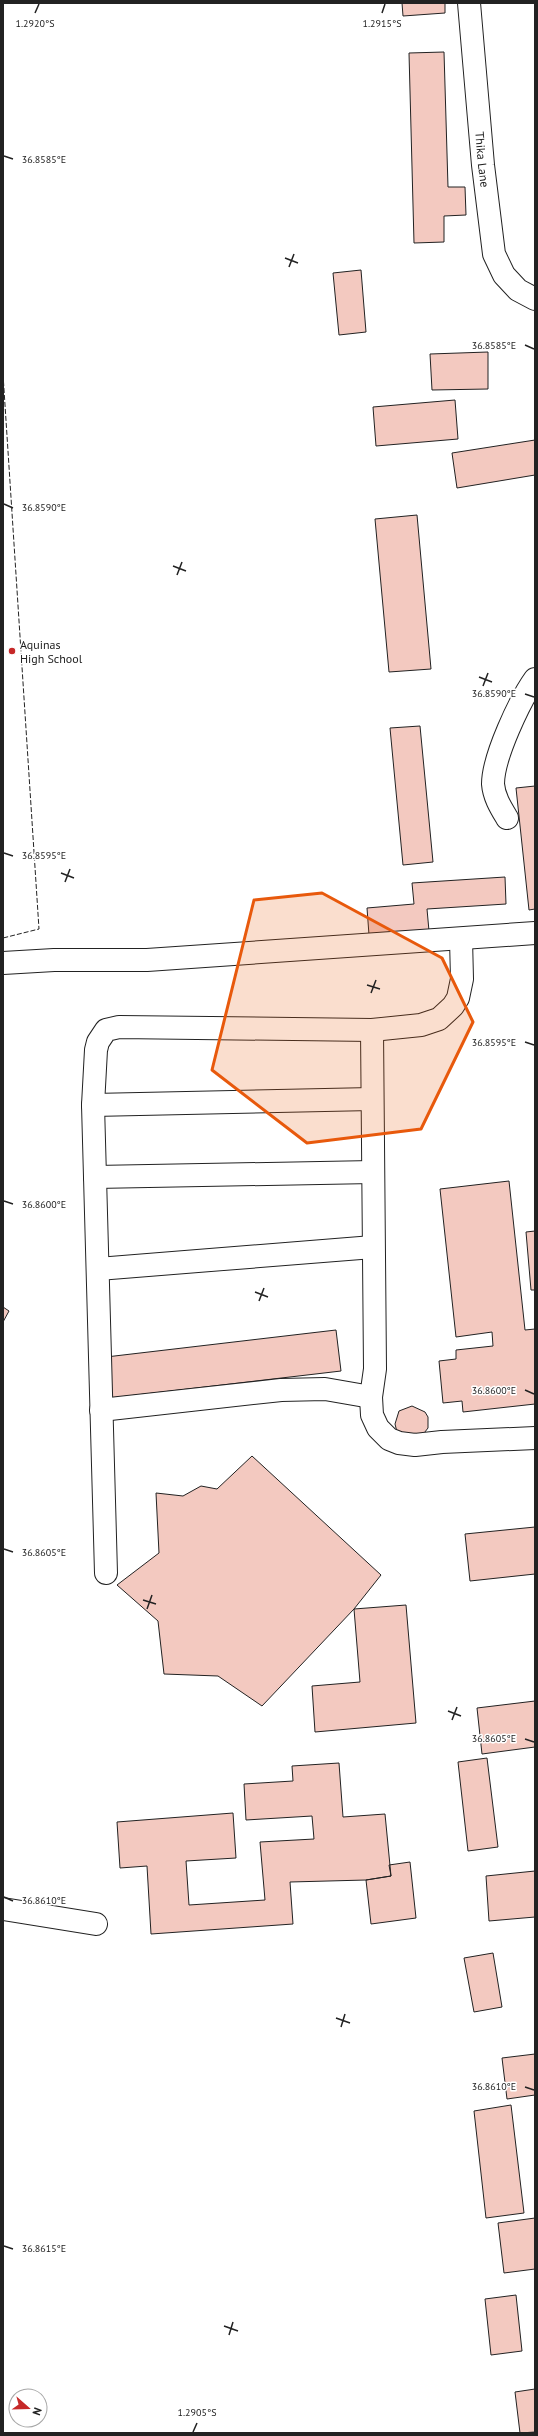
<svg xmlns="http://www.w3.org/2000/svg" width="538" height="2436" font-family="'PT Sans',sans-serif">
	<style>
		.building { fill: #f3c9c0; stroke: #222 }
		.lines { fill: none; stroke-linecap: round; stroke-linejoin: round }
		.minor-casing { stroke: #222; stroke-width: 24 }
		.minor { stroke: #fff; stroke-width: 22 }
		.fence { stroke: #222; stroke-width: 1; stroke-dasharray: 5 2; stroke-linecap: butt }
		.marked { fill: #e8590c; fill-opacity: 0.2; stroke: #e8590c; stroke-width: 3; stroke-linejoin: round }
		.ticks { fill: none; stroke: #222; stroke-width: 1.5 }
		.poi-dot { fill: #c62828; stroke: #fff; stroke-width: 1.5 }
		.labels { text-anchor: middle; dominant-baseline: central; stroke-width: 3; stroke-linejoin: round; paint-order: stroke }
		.street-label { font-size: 12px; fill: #222; stroke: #fff }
		.poi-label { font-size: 12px; fill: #222; stroke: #fff; text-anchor: start }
		.ticks-label { font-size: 10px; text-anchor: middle; fill: #222; stroke: #fff; stroke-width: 3; stroke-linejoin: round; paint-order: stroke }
	</style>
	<rect width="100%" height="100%" fill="#fff"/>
	<path class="building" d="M402,3h43v10l-42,3z
		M444,52l4,135h17l1,28 -22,1v26l-30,1 -5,-190z
		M361,270l5,62 -27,3 -6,-62z
		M488,352v37l-56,1 -2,-36z
		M455,400l3,39 -82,7 -3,-39z
		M535,440v35l-78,13 -5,-35z
		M417,515l14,154 -42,3 -14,-153z
		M420,726l13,136 -30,3 -13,-137z
		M535,786v123l-6,1 -13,-122z
		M505,877l1,27 -79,5 2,22 -60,4 -2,-27 47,-4 -2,-21z
		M509,1181l16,149 10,-1v75l-72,8 -1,-11 -19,2 -4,-42 17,-2v-9l37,-4 -1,-14 -36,5 -16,-148z
		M535,1231v59h-4l-5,-58z
		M3,1307l6,4 -6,11z
		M336,1330l5,41 -230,27 -5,-41z
		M412,1406l13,6 3,5v11l-7,9 -24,-5 -2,-8 4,-13z
		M252,1456l129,119 -27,34 -92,97 -44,-30 -54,-2 -6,-53 -41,-36 42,-32 -3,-60 27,3 18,-10 16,3z
		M535,1527v47l-65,7 -5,-47z
		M406,1605l10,118 -101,9 -3,-46 48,-4 -6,-73z
		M535,1701v46l-53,7 -5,-46z
		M487,1758l11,89 -30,4 -10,-89z
		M339,1763l4,54 42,-3 6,62 -25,4 -76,2 3,42 -142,10 -4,-68 -27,2 -3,-46 116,-9 3,45 -50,3 3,44 76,-5 -5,-58 54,-3 -2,-23 -66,4 -2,-36 49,-3 -1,-15z
		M410,1862l6,56 -45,6 -5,-44 25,-4 -2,-11z
		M535,1871v46l-46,4 -3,-45z
		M493,1953l9,54 -28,5 -10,-54z
		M535,2054v41l-28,4 -5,-41z
		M511,2105l13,108 -38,5 -12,-107z
		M535,2218v51l-31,4 -6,-50z
		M516,2295l6,56 -31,4 -6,-56z
		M535,2389v43l-15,1 -5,-41z"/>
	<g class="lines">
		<g class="minor-casing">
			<g id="minor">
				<path id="s1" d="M469,3l14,162 11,89 10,21 14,15 17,9"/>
				<path d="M507,818c-6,-10 -13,-21 -14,-34 0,-27 27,-84 42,-105"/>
				<path d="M3,963l51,-3h93l388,-27"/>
				<path d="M372,1030l3,339 -4,28 1,18 6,13 11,11 10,4 16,2 27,-3 93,-4"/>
				<path d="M93,1105l279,-6"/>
				<path d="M95,1177l278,-5"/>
				<path d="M98,1269l275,-22"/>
				<path d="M101,1410l180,-20 44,-1 46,8"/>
				<path d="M106,1573l-13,-468 3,-55 2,-8 8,-12 13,-3 253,3 49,-5 18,-6 14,-13 5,-8 4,-19 -1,-40"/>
				<path d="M3,1909l93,15"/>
			</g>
		</g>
		<use href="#minor" class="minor"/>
		<path class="fence" d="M3,374l36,555 -36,9"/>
	</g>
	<path class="marked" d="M322,893l120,65 31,64 -52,107 -114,14 -95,-73 42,-170z"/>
	<path class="ticks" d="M35,13l4,-9M382,13l3,-9M4,156l9,3M285,258l13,5M289,267l5,-13M525,345l9,4M4,504l9,4M173,566l13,5M177,575l5,-13M479,677l13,5M483,686l5,-13M525,694l9,3M4,853l9,3M61,873l13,5M65,882l5,-13M367,985l13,4M371,993l5,-13M525,1042l9,3M4,1201l9,3M255,1292l13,5M259,1301l5,-13M525,1390l9,4M4,1549l9,3M143,1600l13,4M147,1609l5,-14M448,1711l13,5M452,1720l5,-13M525,1739l9,3M4,1897l9,4M336,2018l14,5M341,2027l4,-13M525,2087l9,3M4,2246l9,3M224,2326l14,5M229,2335l4,-13M193,2432l4,-9"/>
	<circle class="poi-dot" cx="12" cy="651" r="4"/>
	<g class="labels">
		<g class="street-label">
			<text stroke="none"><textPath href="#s1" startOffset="157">Thika Lane</textPath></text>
		</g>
		<g class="poi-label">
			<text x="20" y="644">Aquinas<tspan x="20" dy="14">High School</tspan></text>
		</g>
	</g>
	<g class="ticks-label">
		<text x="35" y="27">1.2920°S</text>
		<text x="382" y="27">1.2915°S</text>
		<text x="44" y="163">36.8585°E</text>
		<text x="494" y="349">36.8585°E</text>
		<text x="44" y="511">36.8590°E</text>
		<text x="494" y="697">36.8590°E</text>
		<text x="44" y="859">36.8595°E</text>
		<text x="494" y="1046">36.8595°E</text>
		<text x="44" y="1208">36.8600°E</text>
		<text x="494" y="1394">36.8600°E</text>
		<text x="44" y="1556">36.8605°E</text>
		<text x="494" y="1742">36.8605°E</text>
		<text x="44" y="1904">36.8610°E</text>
		<text x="494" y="2090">36.8610°E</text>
		<text x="44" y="2252">36.8615°E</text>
		<text x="197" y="2416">1.2905°S</text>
	</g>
	<rect width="538" height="2436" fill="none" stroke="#222222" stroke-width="8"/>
	<g transform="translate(28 2408) rotate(110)"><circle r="19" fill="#ffffff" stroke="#a7a7a7"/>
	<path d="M0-3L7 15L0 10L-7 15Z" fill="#c62828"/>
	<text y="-6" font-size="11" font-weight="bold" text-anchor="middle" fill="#222222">N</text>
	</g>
</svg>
